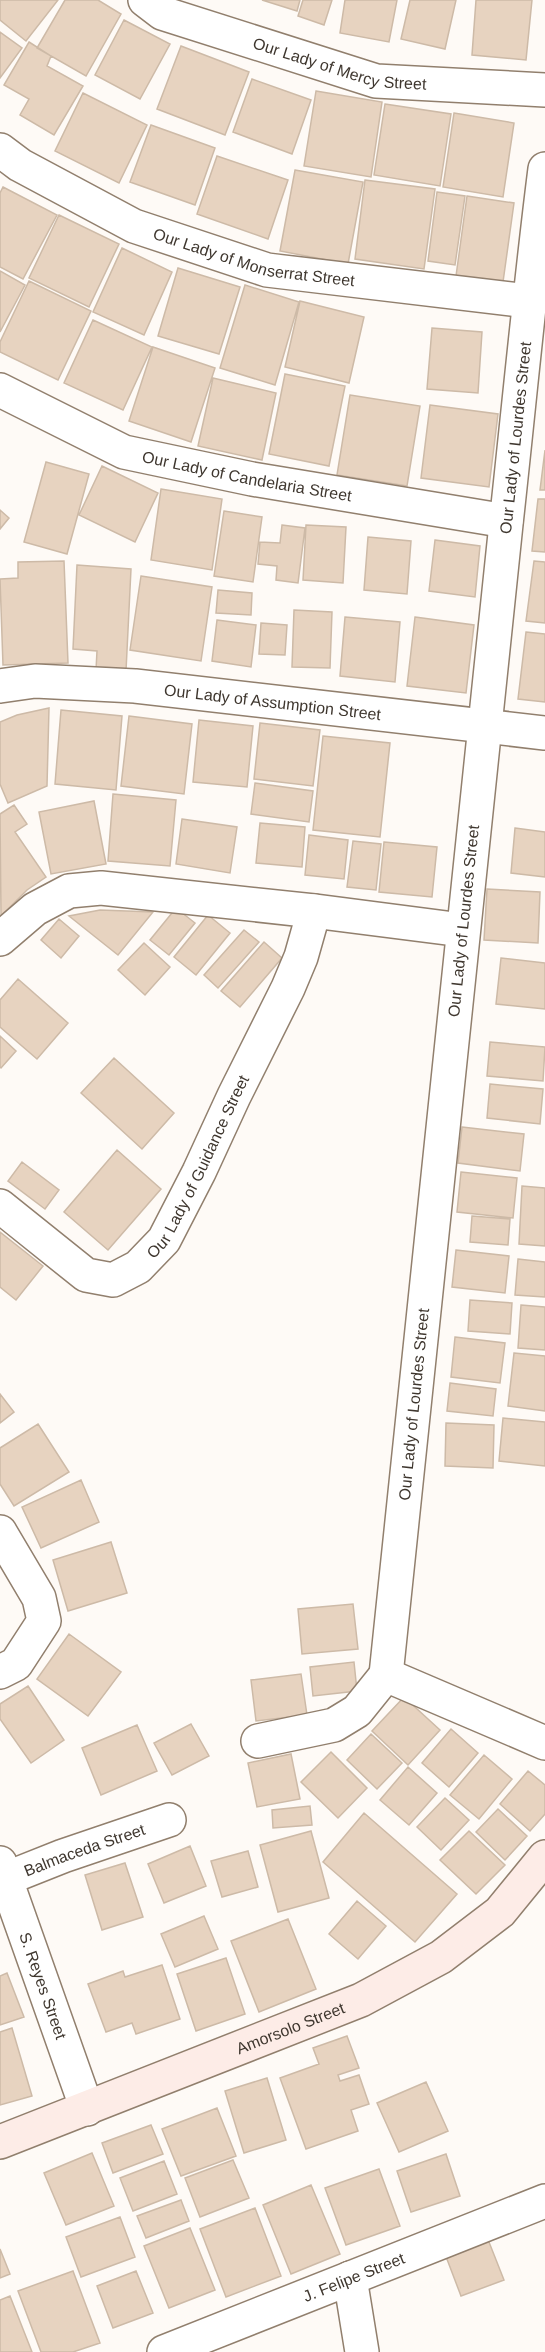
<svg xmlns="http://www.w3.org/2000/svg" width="545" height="2352" font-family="Arial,sans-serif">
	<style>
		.building { fill: #e7d3c0; stroke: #cdbaa7; stroke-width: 1.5 }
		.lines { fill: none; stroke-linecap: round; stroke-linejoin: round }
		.street-casing { stroke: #917f6d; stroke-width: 36 }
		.secondary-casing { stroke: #917f6d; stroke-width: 36 }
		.street { stroke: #fff; stroke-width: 33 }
		.secondary { stroke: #fdece7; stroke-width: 33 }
		.labels { text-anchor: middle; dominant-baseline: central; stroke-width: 6; stroke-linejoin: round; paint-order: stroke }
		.street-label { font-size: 16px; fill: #3f372f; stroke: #fefaf6 }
	</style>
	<rect width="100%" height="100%" fill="#fefaf6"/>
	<path class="building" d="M0,0h58l-32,41 -26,-21z
		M65,0h33l23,14 -35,62 -49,-28z
		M262,0h38l-3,11z
		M303,0h29l-8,25 -26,-9z
		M345,0h52l-8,42 -49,-9z
		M410,0h46l-11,49 -44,-10z
		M476,0h56l-6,60 -54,-5z
		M124,20l46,24 -30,55 -45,-24z
		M0,32l22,16 -22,30z
		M29,42l22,14 -4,10 36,20 -29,49 -34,-20 9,-16 -25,-14z
		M181,46l68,26 -24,63 -68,-26z
		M252,79l59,21 -19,54 -59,-22z
		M316,91l66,11 -11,75 -67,-11z
		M83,93l64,32 -28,58 -64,-32z
		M385,104l66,10 -11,72 -66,-11z
		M454,113l60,10 -11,74 -60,-10z
		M151,125l64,23 -20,57 -65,-23z
		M217,156l71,24 -20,59 -71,-25z
		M295,170l68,12 -15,82 -68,-13z
		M365,180l70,9 -11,80 -69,-10z
		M3,187l54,28 -34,64 -23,-12v-74z
		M437,192l28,4 -10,69 -27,-4z
		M467,196l47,7 -11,79 -47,-6z
		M59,215l60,29 -30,63 -60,-29z
		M122,248l50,24 -28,63 -51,-23z
		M178,268l62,19 -21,67 -61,-18z
		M0,271l25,14 -25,47z
		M29,281l62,30 -33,69 -58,-28v-10z
		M245,285l54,17 -24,83 -55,-17z
		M300,301l64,16 -15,66 -64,-16z
		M93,320l59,27 -29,63 -59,-27z
		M432,328l50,4 -4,61 -51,-4z
		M153,347l62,21 -24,74 -62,-21z
		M285,374l60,12 -16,80 -60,-12z
		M213,378l63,15 -14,67 -64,-14z
		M350,395l70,11 -13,80 -70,-11z
		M430,405l68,9 -9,73 -68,-9z
		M545,450v40h-5z
		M46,462l43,12 -22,80 -43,-12z
		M102,466l56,27 -23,49 -56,-27z
		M161,489l61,10 -10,71 -61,-10z
		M538,499h7v53l-13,-1z
		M0,510l9,8 -9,11z
		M224,511l38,6 -9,65 -39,-6z
		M282,525l23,3 -7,55 -22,-3 1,-14 -19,-2 2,-22 20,1z
		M306,525l40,2 -3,56 -40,-3z
		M368,537l43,4 -4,53 -43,-4z
		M435,540l45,6 -5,51 -46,-6z
		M64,561l4,102 -65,2 -3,-86 18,-1v-16z
		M534,561l11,1v61l-19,-2z
		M77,565l54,4 -5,102 -30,-1 1,-19 -24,-2z
		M141,576l71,11 -11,74 -71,-11z
		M218,590l34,3 -1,22 -35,-2z
		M294,610l38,2 -2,56 -38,-1z
		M345,617l55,5 -5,60 -55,-6z
		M415,617l59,8 -8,68 -59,-7z
		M217,620l39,5 -5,42 -39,-6z
		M261,623l26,2 -2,30 -26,-1z
		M526,632l19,2v68l-27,-3z
		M49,708l-2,78 -39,17 -8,-19v-62l17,-7z
		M61,710l61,6 -6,74 -61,-6z
		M129,716l63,8 -8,70 -63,-8z
		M199,720l54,6 -6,61 -54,-5z
		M260,723l60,7 -7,56 -59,-7z
		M323,736l67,7 -10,94 -67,-7z
		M255,783l58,8 -4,31 -58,-8z
		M113,794l63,6 -6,66 -62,-5z
		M94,801l12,63 -55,10 -12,-62z
		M14,805l13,19 -12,8 31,45 -19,13 -26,26 -1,-102z
		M182,819l55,8 -7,46 -54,-9z
		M260,823l45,4 -3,40 -46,-4z
		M515,828l30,4v45l-34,-4z
		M309,835l39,5 -4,39 -39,-4z
		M353,841l28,3 -5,46 -29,-3z
		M384,842l53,5 -5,50 -53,-5z
		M487,889l53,3 -2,51 -54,-3z
		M176,908l19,15 -26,32 -19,-15z
		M100,910l53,2 -35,43 -49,-39z
		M208,915l22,18 -34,42 -22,-18z
		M59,919l20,17 -18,22 -20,-18z
		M244,930l15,12 -41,46 -14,-13z
		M264,942l18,16 -42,49 -19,-16z
		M144,943l26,24 -25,28 -27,-25z
		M501,958l44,5v46l-49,-5z
		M18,979l50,44 -31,36 -37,-32v-27z
		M0,1036l16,15 -15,17 -1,-1z
		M490,1042l55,5 -2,34 -56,-5z
		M114,1058l60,55 -32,36 -61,-56z
		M490,1084l53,5 -3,35 -53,-6z
		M462,1127l62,7 -4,37 -62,-8z
		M117,1150l44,39 -53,61 -44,-38z
		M22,1162l37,28 -14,19 -37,-28z
		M461,1172l56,6 -4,40 -56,-6z
		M522,1186l23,2v58l-26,-2z
		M472,1216l38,3 -2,26 -38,-3z
		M0,1232l43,34 -27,34 -16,-13z
		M456,1250l53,6 -4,37 -53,-6z
		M518,1259l27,3v35l-30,-2z
		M470,1300l42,3 -2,31 -42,-3z
		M521,1305l24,2v43l-27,-2z
		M455,1337l50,6 -5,40 -49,-6z
		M514,1353l31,3v55l-37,-5z
		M450,1383l46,6 -3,27 -46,-5z
		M0,1394l14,18 -14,11z
		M503,1418l42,4v44l-46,-5z
		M446,1423l48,2 -1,43 -48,-2z
		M38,1424l31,48 -55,34 -14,-22v-36z
		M81,1480l18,42 -58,26 -19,-41z
		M111,1542l16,51 -59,18 -15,-51z
		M353,1604l5,45 -56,5 -4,-45z
		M69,1634l52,38 -33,44 -51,-37z
		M354,1662l3,29 -44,5 -3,-29z
		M301,1674l6,41 -51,6 -5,-41z
		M28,1686l36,54 -33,23 -31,-44v-15z
		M404,1697l36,33 -32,35 -36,-34z
		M191,1724l18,32 -37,19 -18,-32z
		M137,1725l20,46 -56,24 -19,-47z
		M451,1729l27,24 -29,34 -27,-24z
		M371,1734l31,29 -25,26 -30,-29z
		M331,1752l36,36 -29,30 -37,-36z
		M291,1754l9,45 -43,8 -9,-44z
		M484,1755l28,24 -33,40 -29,-24z
		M408,1767l29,26 -28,32 -29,-25z
		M528,1771l17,14v29l-15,17 -30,-27z
		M445,1798l24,22 -28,30 -24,-23z
		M310,1806l2,19 -39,3 -1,-18z
		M498,1809l29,27 -22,24 -29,-28z
		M364,1813l93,81 -42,48 -92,-80z
		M311,1831l18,67 -51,14 -18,-67z
		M469,1831l36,34 -29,29 -36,-34z
		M190,1846l16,40 -42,17 -16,-39z
		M248,1851l10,36 -36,10 -11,-36z
		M125,1863l18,54 -41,13 -17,-55z
		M357,1901l29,25 -28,33 -29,-25z
		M204,1916l14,33 -43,18 -14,-33z
		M288,1919l28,70 -57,23 -28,-71z
		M226,1958l19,56 -49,17 -19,-57z
		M162,1965l18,54 -44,15 -4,-11 -26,9 -18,-48 35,-13 2,6z
		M7,1973l17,44 -24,8v-49z
		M12,2028l20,68 -32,9v-73z
		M347,2036l12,32 -21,7 2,6 19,-6 10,29 -18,6 7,21 -52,18 -26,-71 39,-14 -6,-16z
		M267,2078l19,62 -42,13 -19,-62z
		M426,2082l22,49 -49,21 -22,-49z
		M217,2108l19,48 -55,20 -19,-47z
		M151,2125l12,29 -50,19 -11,-30z
		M92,2153l22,53 -48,19 -22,-52z
		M446,2154l14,42 -49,16 -14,-41z
		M233,2160l16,38 -49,19 -15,-39z
		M164,2161l13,33 -44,17 -13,-33z
		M379,2169l21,57 -54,19 -21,-57z
		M311,2185l29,69 -49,20 -28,-69z
		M181,2200l8,21 -43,17 -9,-22z
		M255,2208l26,68 -55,21 -26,-68z
		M120,2217l15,40 -54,20 -15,-40z
		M190,2228l25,62 -46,18 -25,-62z
		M487,2237l17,43 -43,16 -16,-42z
		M0,2249l10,25 -10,4z
		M73,2271l27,72 -27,9h-32l-23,-61z
		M136,2271l17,42 -40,15 -16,-42z
		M10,2296l22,56h-32v-52z"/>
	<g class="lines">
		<g class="street-casing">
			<g id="street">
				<path id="s1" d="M145,0l17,13 214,68 169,9"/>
				<path id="s2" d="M0,150l20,15 114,61 133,44 261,31"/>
				<path id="s3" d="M0,390l124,62 128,27 254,42"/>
				<path id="s4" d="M0,686l35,-5 100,5 410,47"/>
				<path d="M0,939l35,-30 34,-18 32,-3 213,23 148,19"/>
				<path id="s5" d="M0,1206l86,69 27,5 25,-13 26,-27 35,-68 35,-76 54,-108 13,-31 13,-46"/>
				<path d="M0,1532l39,66 5,23 -28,43 -16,8"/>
				<path id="s6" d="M386,1675c39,-384 77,-768 120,-1151 13,-118 24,-237 39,-355"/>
				<path d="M386,1675l159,68"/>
				<path d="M258,1741l76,-16 23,-14 29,-36"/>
				<path id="s7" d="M0,1863l87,246"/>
				<path id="s8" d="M0,1881l63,-25 106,-36"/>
				<path d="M350,2278l12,74"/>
				<path id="s9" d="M164,2352l381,-151"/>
			</g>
		</g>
		<g class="secondary-casing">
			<g id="secondary">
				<path id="s10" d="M0,2142l361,-142 80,-43 59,-45 45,-55"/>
			</g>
		</g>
		<use href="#street" class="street"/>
		<use href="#secondary" class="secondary"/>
	</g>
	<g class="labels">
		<g class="street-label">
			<text stroke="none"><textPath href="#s1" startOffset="207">Our Lady of Mercy Street</textPath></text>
			<text stroke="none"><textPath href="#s2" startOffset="279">Our Lady of Monserrat Street</textPath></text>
			<text stroke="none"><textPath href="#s6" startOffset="1244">Our Lady of Lourdes Street</textPath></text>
			<text stroke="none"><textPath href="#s3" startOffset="264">Our Lady of Candelaria Street</textPath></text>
			<text stroke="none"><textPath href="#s4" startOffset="274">Our Lady of Assumption Street</textPath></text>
			<text stroke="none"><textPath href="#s6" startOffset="758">Our Lady of Lourdes Street</textPath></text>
			<text stroke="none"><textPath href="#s5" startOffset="284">Our Lady of Guidance Street</textPath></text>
			<text stroke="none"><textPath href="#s6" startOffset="272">Our Lady of Lourdes Street</textPath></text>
			<text stroke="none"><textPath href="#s8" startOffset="90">Balmaceda Street</textPath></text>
			<text stroke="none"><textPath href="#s7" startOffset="130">S. Reyes Street</textPath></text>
			<text stroke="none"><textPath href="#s10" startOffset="312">Amorsolo Street</textPath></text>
			<text stroke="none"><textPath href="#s9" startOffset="204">J. Felipe Street</textPath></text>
		</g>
	</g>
</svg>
